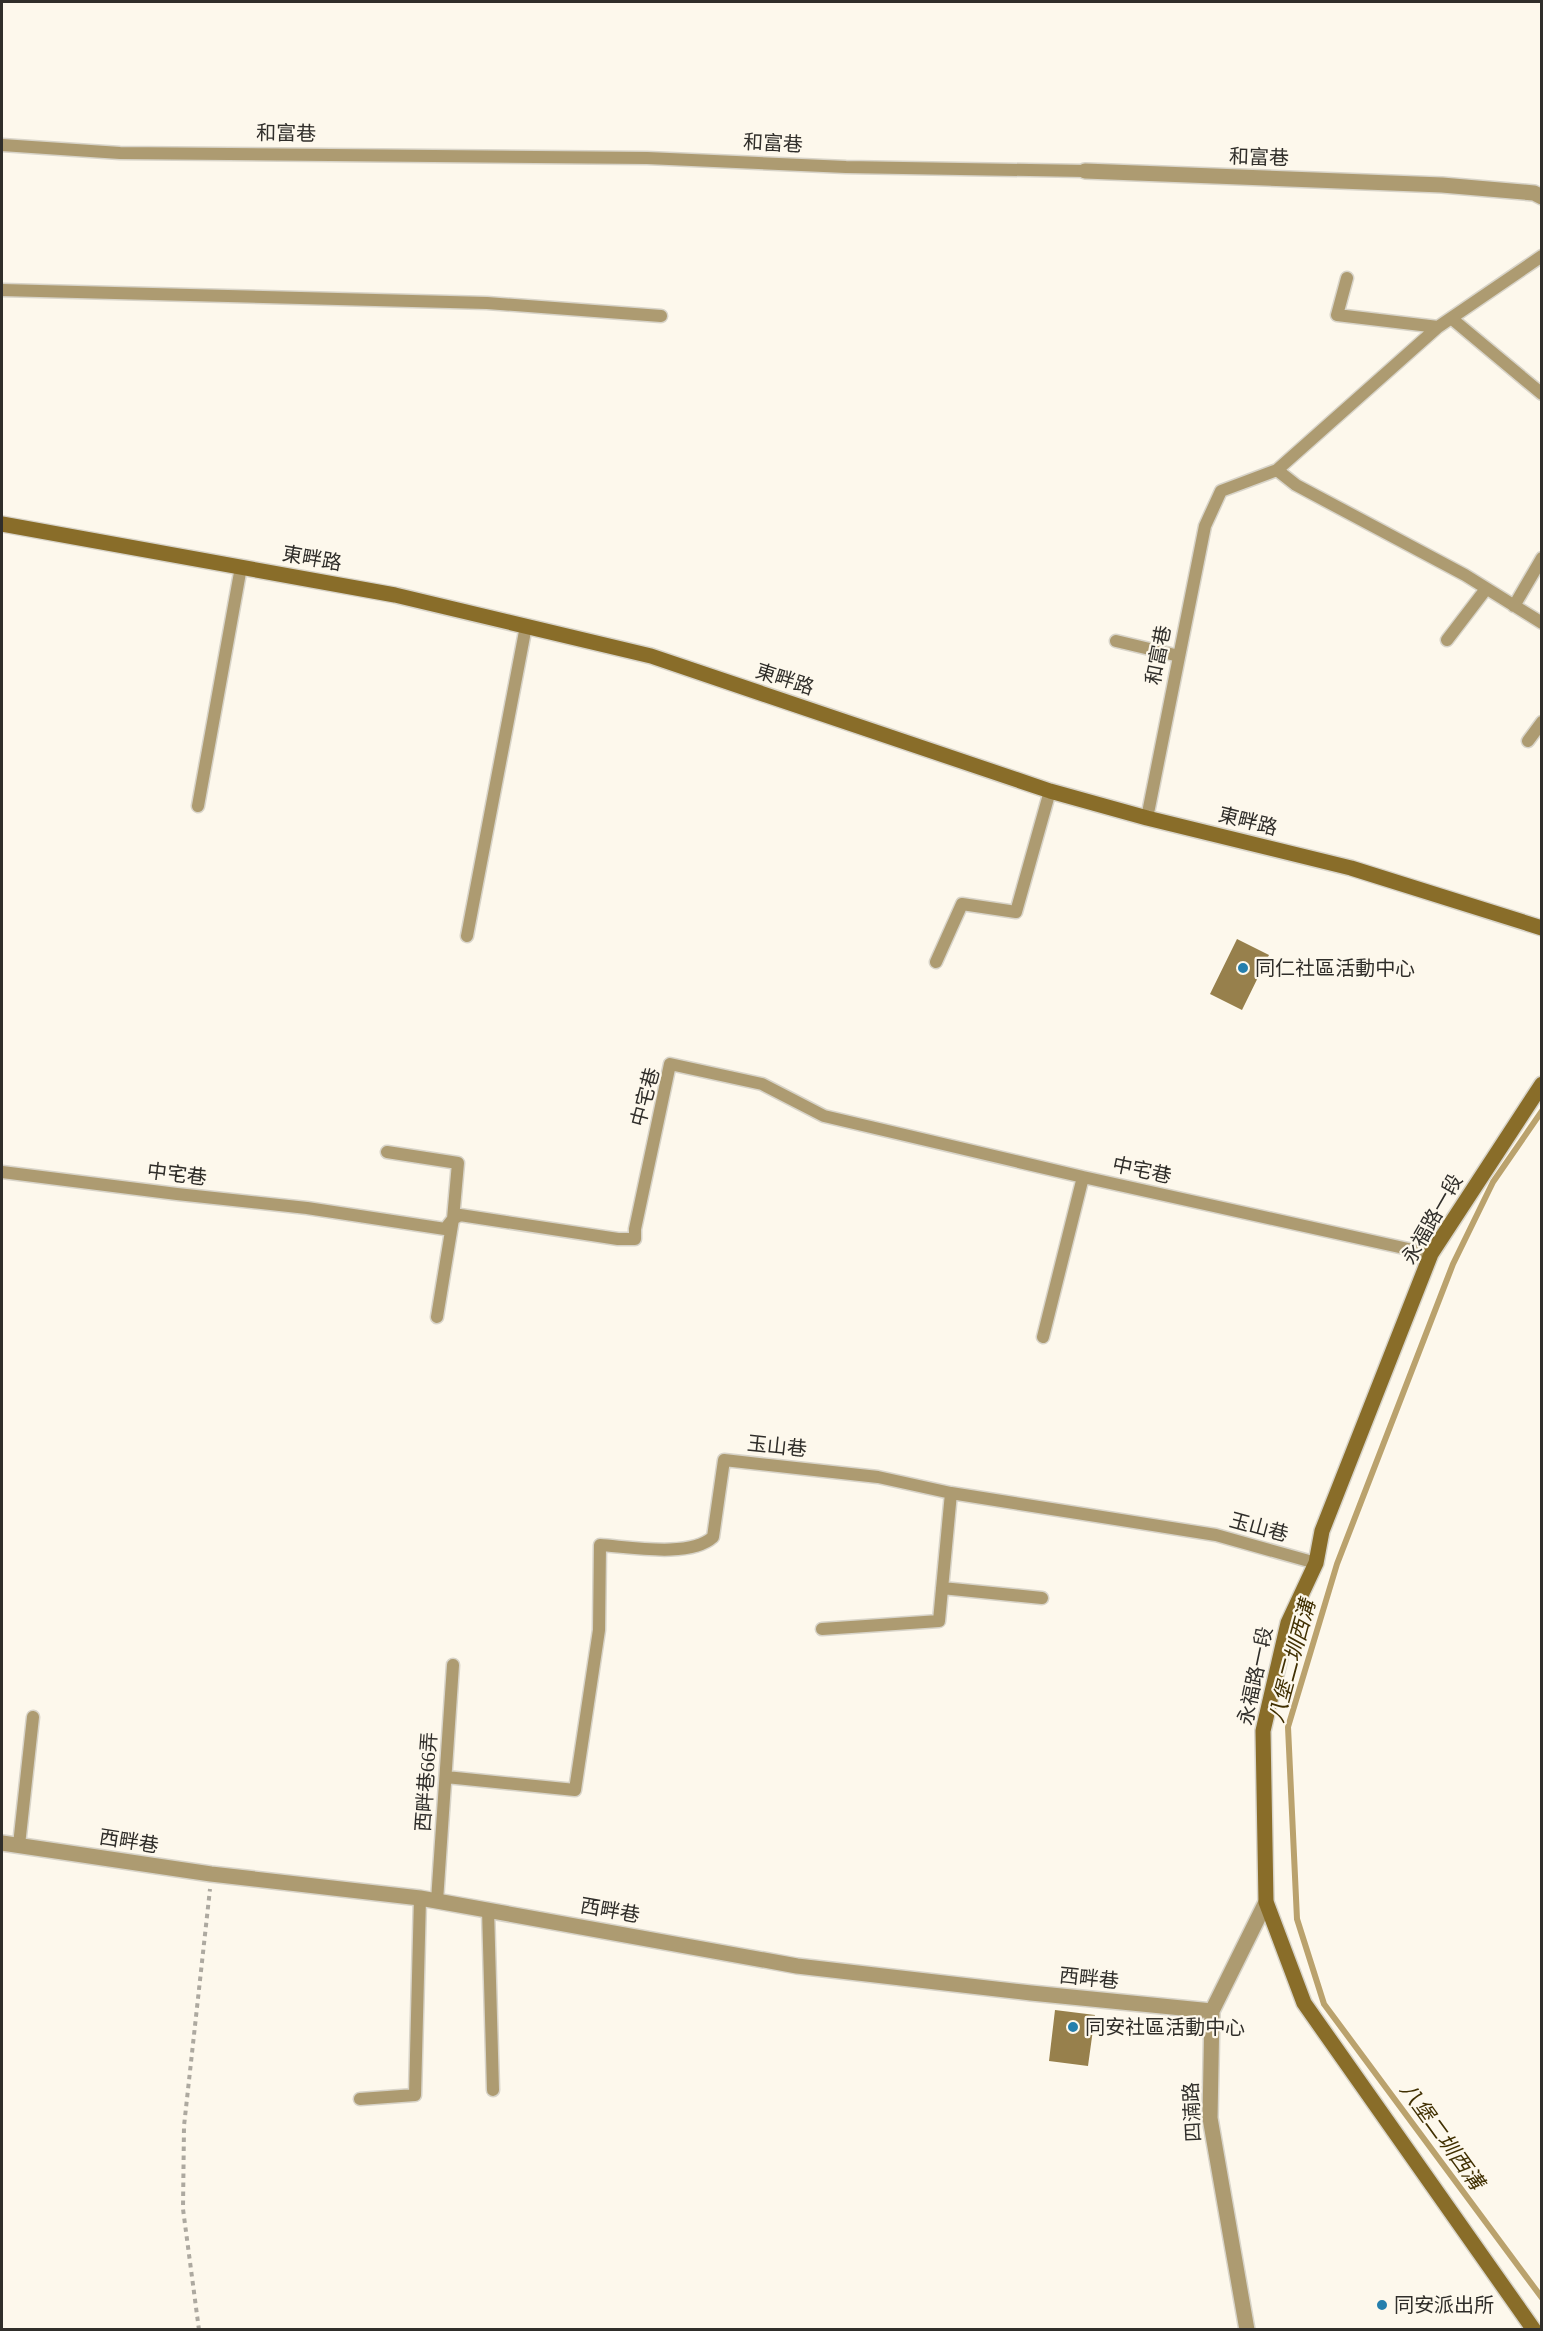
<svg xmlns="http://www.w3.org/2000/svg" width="1543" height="2331" font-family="'Times New Roman','Noto Sans TC',serif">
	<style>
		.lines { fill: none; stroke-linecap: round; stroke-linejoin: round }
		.stream { stroke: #baa26d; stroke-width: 6 }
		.building { fill: #97804c }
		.lane-casing { stroke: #d8d4c9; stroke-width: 15 }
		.street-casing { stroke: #d8d4c9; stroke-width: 18 }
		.secondary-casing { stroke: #d8d4c9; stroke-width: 18 }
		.path { stroke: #ada9a0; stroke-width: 4; stroke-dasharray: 4.5 4.5; stroke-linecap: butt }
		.lane { stroke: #ad9b71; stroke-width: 12 }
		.street { stroke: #ad9b71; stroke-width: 15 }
		.secondary { stroke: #896d29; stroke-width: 15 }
		.poi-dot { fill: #257fad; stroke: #fdf8ec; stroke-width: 2 }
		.labels { text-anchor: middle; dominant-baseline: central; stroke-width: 4.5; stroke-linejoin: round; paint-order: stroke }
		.street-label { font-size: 20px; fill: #302e2a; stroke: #fdf8ec }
		.poi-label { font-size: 20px; fill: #302e2a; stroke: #fdf8ec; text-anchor: start }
		.water-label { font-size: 21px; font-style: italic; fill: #413002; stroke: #fdf8ec }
	</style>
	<rect width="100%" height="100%" fill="#fdf8ec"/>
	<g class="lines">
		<path class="stream" d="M1542,1111l-49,71 -40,82 -116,300 -49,163 9,192 27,85 218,294"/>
	</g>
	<path class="building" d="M1237,939l32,16 -27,55 -32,-16z
		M1055,2010l40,5 -7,51 -39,-5z"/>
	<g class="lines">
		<g class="lane-casing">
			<path id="lane" d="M2,145l118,8 527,5 199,9 239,4
				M1347,278l-10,37 101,12
				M2,290l485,13 174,13
				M1451,318l91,76
				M1277,470l19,15 169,90 77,48
				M1514,606l28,-48
				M1447,640l39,-51
				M1116,641l63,15
				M1528,741l14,-19
				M198,806l43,-239
				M1147,818l58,-292 16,-35 56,-21 161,-143 104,-71
				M467,936l59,-310
				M936,962l26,-58 54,8 34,-121
				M387,1152l71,11 -5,56 -16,98
				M2,1172l175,22 130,14 138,21 8,-10 7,-4 158,24h17v-10l35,-165 92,20 62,32 259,61 348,77
				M1043,1337l40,-160
				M942,1588l100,10
				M822,1629l117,-8 12,-128
				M446,1777l129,13 24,-160 1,-85c30,2 90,13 113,-8l11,-77 154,17 73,16 265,42 100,28
				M19,1845l14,-128
				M437,1901l16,-236
				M488,1909l5,181
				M360,2099l55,-4 5,-197"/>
		</g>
		<g class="street-casing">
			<path id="street" d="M1085,171l357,14 92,8 8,4
				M2,1843l209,31 209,24 377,68 234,27 181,18
				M1247,2330l-37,-212 2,-107 54,-109"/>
		</g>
		<g class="secondary-casing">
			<path id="secondary" d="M2,524l393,71 256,61 399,135 97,27 204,50 191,60
				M1534,2330l-230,-327 -38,-101 -3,-171 25,-108 28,-60 6,-32 109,-277 111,-170"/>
		</g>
		<path class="path" d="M199,2330l-16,-121 1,-83 26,-237"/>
		<use href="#lane" class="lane"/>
		<use href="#street" class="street"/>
		<use href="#secondary" class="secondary"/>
	</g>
	<g class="poi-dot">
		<circle cx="1243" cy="968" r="6"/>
		<circle cx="1073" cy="2027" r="6"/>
		<circle cx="1382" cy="2305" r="6"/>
	</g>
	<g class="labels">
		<g class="street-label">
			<text transform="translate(286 133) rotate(1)">和富巷</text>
			<text transform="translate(773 143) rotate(3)">和富巷</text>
			<text transform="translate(1259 157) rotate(2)">和富巷</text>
			<text transform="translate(312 558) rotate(10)">東畔路</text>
			<text transform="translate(1158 655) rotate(-79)">和富巷</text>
			<text transform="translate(785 679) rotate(18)">東畔路</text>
			<text transform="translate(1248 821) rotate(14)">東畔路</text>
			<text transform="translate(645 1097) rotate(-75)">中宅巷</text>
			<text transform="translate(1142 1170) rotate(12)">中宅巷</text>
			<text transform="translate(177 1174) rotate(7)">中宅巷</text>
			<text transform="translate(1432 1219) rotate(-60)">永福路一段</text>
			<text transform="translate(777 1446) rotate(6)">玉山巷</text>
			<text transform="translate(1259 1527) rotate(15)">玉山巷</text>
			<text transform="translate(1255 1676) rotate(-78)">永福路一段</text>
			<text transform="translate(426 1782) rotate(-86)">西畔巷66弄</text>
			<text transform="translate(129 1841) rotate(9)">西畔巷</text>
			<text transform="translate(610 1910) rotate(10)">西畔巷</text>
			<text transform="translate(1089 1978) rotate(6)">西畔巷</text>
			<text transform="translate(1192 2112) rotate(-93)">四湳路</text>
		</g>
		<g class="poi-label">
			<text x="1255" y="968">同仁社區活動中心</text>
			<text x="1085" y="2027">同安社區活動中心</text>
			<text x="1394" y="2305">同安派出所</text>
		</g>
		<g class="water-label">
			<text transform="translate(1292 1661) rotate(-75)">八堡二圳西溝</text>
			<text transform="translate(1442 2136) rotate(54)">八堡二圳西溝</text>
		</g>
	</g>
	<rect width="1543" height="2331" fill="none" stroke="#302e2a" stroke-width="6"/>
</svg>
